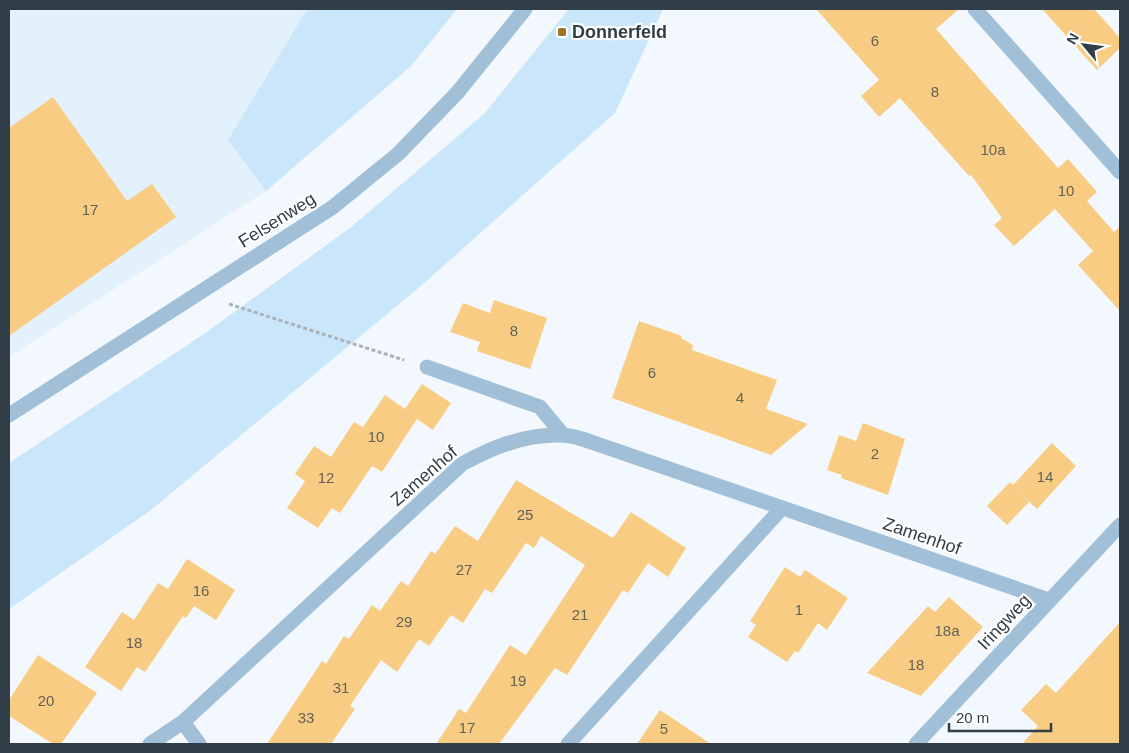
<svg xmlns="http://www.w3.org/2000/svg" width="1129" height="753" font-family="Helvetica,sans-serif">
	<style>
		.built { fill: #e2f1fc }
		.green { fill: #c9e6fa }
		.building { fill: #f9cc83 }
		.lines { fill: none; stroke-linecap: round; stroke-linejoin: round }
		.path { stroke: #a9b2b8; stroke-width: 3; stroke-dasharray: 4 2.5; stroke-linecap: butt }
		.lane { stroke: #a1c0d7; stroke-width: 15 }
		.street { stroke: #a1c0d7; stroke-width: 15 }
		.poi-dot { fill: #a17626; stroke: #fff; stroke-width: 2 }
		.labels { text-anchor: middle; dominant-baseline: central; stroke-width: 4.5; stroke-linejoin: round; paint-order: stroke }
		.number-label { font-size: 15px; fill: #646256 }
		.poi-label { font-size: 18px; font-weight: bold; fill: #323e47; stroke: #fff; text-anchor: start }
		.street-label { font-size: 18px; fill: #323e47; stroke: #fff }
	</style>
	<rect width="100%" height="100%" fill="#f2f8fd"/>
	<path class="built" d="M9,9h298l-79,131 38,51 -257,166z"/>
	<path class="green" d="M307,9h150l-46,57 -145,125 -38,-51z
		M569,9h94l-48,104 -192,171 -272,226 -142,99v-146l195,-129 146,-106 135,-115z"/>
	<path class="building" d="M816,9h143l-23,20 122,139 10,-9 29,33 -10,9 27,31 6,-6v85l-42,-46 15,-14 -38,-42 -41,37 -20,-21 8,-7 -31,-43 -2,1 -69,-78 -21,19 -18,-21 18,-16z
		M1042,9h52l26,29v10l-23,22z
		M53,97l74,104 25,-17 24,33 -167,119v-208z
		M494,300l53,18 -17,51 -53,-18 3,-9 -30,-10 13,-29 27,10z
		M639,321l43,15 -1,2 12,7 -1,5 85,30 -11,29 42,15 -37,31 -159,-57z
		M422,384l29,19 -18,27 -16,-11 -35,53 -10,-6 -32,47 -8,-5 -14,20 -31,-20 18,-27 -10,-7 19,-28 17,11 23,-35 9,5 22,-32 20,14z
		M863,423l42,16 -17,56 -47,-17 1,-3 -15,-5 12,-35 17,6z
		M1052,443l24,23 -39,43 -21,-20 13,13 -22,23 -20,-19 23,-24 3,3z
		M516,480l97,58 18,-26 55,36 -18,29 -20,-14 -20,30 -5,-3 -56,85 -12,-7 -56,76h-63l23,-35 7,4 44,-68 16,10 59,-90 -44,-29 -7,12 -8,-5 -34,50 -7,-4 -22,34 -12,-8 -22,31 -10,-7 -22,33 -16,-12 -31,46 5,3 -24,35h-64l55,-83 4,3 18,-28 5,3 23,-34 8,6 21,-30 7,5 23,-35 4,3 20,-28 23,15z
		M187,559l48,31 -19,30 -22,-14 -8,12 -3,-2 -38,56 -8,-5 -16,24 -36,-24 37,-55 12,8 24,-37 10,6z
		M785,567l15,10 5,-7 43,28 -21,32 -9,-7 -20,30 -3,-2 -8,11 -39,-25 8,-12 -6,-4z
		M949,597l34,30 -62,69 -54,-23 61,-67 7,6z
		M1120,622v122h-98l16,-18 -17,-16 25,-26 10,9z
		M38,655l59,38 -36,51h-8l-44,-28v-16z
		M660,710l51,34h-74z"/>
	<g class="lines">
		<path class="path" d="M229,304l175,56"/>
		<path class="lane" d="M427,367l113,40 23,28"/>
		<path class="street" d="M975,9l145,163
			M9,415l324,-208 65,-53 59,-61 68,-84
			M183,722l16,22
			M150,744l33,-22 279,-258c31,-17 63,-30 100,-29 12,0 26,6 38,10l449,155
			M568,744l214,-236
			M916,744l204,-219"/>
	</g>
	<rect class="poi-dot" x="557" y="27" width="10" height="10" rx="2.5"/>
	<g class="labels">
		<g class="number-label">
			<text x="875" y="40">6</text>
			<text x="935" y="91">8</text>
			<text x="993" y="149">10a</text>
			<text x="1066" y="190">10</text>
			<text x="90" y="209">17</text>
			<text x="514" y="330">8</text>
			<text x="652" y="372">6</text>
			<text x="740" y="397">4</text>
			<text x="376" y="436">10</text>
			<text x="875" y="453">2</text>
			<text x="1045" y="476">14</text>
			<text x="326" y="477">12</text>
			<text x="525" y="514">25</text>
			<text x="464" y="569">27</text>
			<text x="201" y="590">16</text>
			<text x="799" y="609">1</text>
			<text x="580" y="614">21</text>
			<text x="404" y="621">29</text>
			<text x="947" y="630">18a</text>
			<text x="134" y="642">18</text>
			<text x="916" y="664">18</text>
			<text x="518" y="680">19</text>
			<text x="341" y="687">31</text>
			<text x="46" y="700">20</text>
			<text x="306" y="717">33</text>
			<text x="467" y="727">17</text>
			<text x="664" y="728">5</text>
		</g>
		<g class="poi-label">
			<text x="572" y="32">Donnerfeld</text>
		</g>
		<g class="street-label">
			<text transform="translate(277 220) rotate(-32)">Felsenweg</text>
			<text transform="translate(424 476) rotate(-41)">Zamenhof</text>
			<text transform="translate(922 536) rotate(19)">Zamenhof</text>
			<text transform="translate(1004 622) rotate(-47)">Iringweg</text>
		</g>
	</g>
	<rect width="1129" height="753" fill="none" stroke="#323e47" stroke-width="20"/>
	<g transform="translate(1084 45) rotate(299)" stroke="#ffffff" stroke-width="4" paint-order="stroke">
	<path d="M0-4L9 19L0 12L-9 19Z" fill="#323e47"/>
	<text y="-8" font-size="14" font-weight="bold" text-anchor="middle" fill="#323e47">N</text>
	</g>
	<path d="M949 723v8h102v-8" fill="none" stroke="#323e47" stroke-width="2.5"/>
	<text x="956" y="723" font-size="15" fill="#323e47" stroke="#ffffff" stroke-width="4" paint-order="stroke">20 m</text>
</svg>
